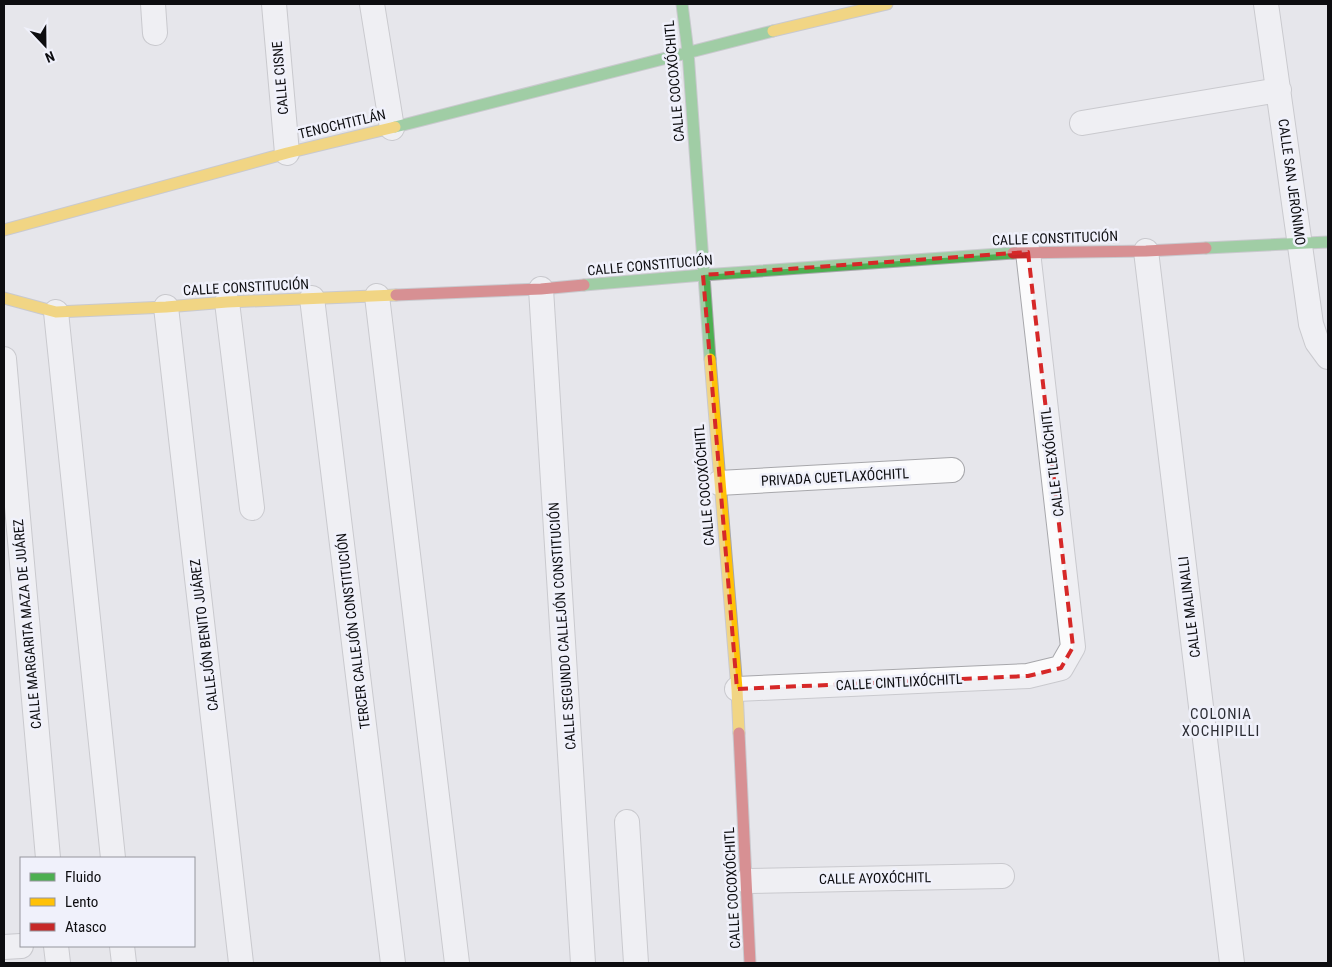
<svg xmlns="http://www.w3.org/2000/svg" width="1332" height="967" font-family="'Roboto Condensed',sans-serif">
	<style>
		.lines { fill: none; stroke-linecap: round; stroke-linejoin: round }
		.street-casing { stroke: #a7a7ab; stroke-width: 26 }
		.fast-casing { stroke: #a7a7ab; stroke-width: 13 }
		.slow-casing { stroke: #a7a7ab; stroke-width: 13 }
		.jam-casing { stroke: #a7a7ab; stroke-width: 13 }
		.street { stroke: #fbfbfc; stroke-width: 24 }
		.fast { stroke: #4caf50; stroke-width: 11 }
		.slow { stroke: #ffc107; stroke-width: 11 }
		.jam { stroke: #c62828; stroke-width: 11 }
		.marked { fill: none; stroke: #d62828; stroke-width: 4; stroke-dasharray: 10 6; stroke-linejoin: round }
		.labels { text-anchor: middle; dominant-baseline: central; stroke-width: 5; stroke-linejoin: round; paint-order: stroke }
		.street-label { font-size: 14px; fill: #0d0d10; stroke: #f0f1fb }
		.neighbourhood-label { font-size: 15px; letter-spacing: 1px; fill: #2c2d34; stroke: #f0f1fb }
	</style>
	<rect width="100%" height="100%" fill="#e6e6eb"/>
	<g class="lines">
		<g class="street-casing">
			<path id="street" d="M153,4l2,29
				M274,4l13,149
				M372,4l20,124
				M1266,4l45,320 6,18 11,15
				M1082,123l197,-33
				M1146,251l86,712
				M541,289l42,674
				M377,296l80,667
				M312,298l81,665
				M227,302l25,206
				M166,307l75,656
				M56,312l57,546
				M4,359l44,499
				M719,483l233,-13
				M737,689l291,-13 33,-8 12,-21 -45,-395
				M627,822l9,141
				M747,881l255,-5
				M56,946l2,17
				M122,946l2,17
				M4,947l17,-1"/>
		</g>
		<g class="fast-casing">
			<path id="fast" d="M682,4l6,48 22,307
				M395,127l378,-96
				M1206,248l122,-6
				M584,285l119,-10 310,-22"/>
		</g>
		<g class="slow-casing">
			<path id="slow" d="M773,31l114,-27
				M4,230l283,-77 108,-26
				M4,298l52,14 110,-5 61,-5 169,-7
				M710,359l27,330 2,44"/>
		</g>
		<g class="jam-casing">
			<path id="jam" d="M1013,253l133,-2 60,-3
				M396,295l145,-6 43,-4
				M739,733l11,230"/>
		</g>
		<use href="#street" class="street"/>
		<use href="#fast" class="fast"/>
		<use href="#slow" class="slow"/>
		<use href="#jam" class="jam"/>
	</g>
	<path d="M0 0H1332V967H0ZM1028,252l45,395 -12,21 -33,8 -291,13 -34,-414z" fill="#e6e6eb" fill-opacity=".55" fill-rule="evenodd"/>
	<path class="marked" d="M1028,252l45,395 -12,21 -33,8 -291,13 -34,-414z"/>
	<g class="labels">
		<g class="street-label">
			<text transform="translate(280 78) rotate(-95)">CALLE CISNE</text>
			<text transform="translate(674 81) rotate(-95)">CALLE COCOXÓCHITL</text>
			<text transform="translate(342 124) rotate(-13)">TENOCHTITLÁN</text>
			<text transform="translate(1292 182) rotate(82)">CALLE SAN JERÓNIMO</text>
			<text transform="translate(1055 238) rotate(-2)">CALLE CONSTITUCIÓN</text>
			<text transform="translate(650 265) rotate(-5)">CALLE CONSTITUCIÓN</text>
			<text transform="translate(246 287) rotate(-3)">CALLE CONSTITUCIÓN</text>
			<text transform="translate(1052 462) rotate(-97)">CALLE TLEXÓCHITL</text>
			<text transform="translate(835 477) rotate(-3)">PRIVADA CUETLAXÓCHITL</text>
			<text transform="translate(704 485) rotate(-95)">CALLE COCOXÓCHITL</text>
			<text transform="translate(1189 607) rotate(-97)">CALLE MALINALLI</text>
			<text transform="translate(27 624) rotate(-95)">CALLE MARGARITA MAZA DE JUÁREZ</text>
			<text transform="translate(562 626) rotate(-94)">CALLE SEGUNDO CALLEJÓN CONSTITUCIÓN</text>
			<text transform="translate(353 631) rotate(-97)">TERCER CALLEJÓN CONSTITUCIÓN</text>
			<text transform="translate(204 635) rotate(-97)">CALLEJÓN BENITO JUÁREZ</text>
			<text transform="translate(899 682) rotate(-3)">CALLE CINTLIXÓCHITL</text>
			<text transform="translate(875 878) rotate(-1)">CALLE AYOXÓCHITL</text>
			<text transform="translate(732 888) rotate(-93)">CALLE COCOXÓCHITL</text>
		</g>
		<g class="neighbourhood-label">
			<text x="1221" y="714">COLONIA<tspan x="1221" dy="17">XOCHIPILLI</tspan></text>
		</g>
	</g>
	<rect width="1332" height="967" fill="none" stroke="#0d0d10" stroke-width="10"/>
	<rect x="20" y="857" width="175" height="90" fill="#f0f1fb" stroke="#95969d"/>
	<rect x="30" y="873" width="25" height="8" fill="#4caf50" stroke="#95969d"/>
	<text x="65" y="882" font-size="15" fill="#0d0d10">Fluido</text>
	<rect x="30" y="898" width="25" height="8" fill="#ffc107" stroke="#95969d"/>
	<text x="65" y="907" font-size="15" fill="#0d0d10">Lento</text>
	<rect x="30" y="923" width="25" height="8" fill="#c62828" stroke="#95969d"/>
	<text x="65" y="932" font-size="15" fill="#0d0d10">Atasco</text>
	<g transform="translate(45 45) rotate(158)" stroke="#f0f1fb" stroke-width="4" paint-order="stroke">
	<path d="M0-4L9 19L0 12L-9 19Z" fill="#0d0d10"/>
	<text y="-8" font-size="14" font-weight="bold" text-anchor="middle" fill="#0d0d10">N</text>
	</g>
</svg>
